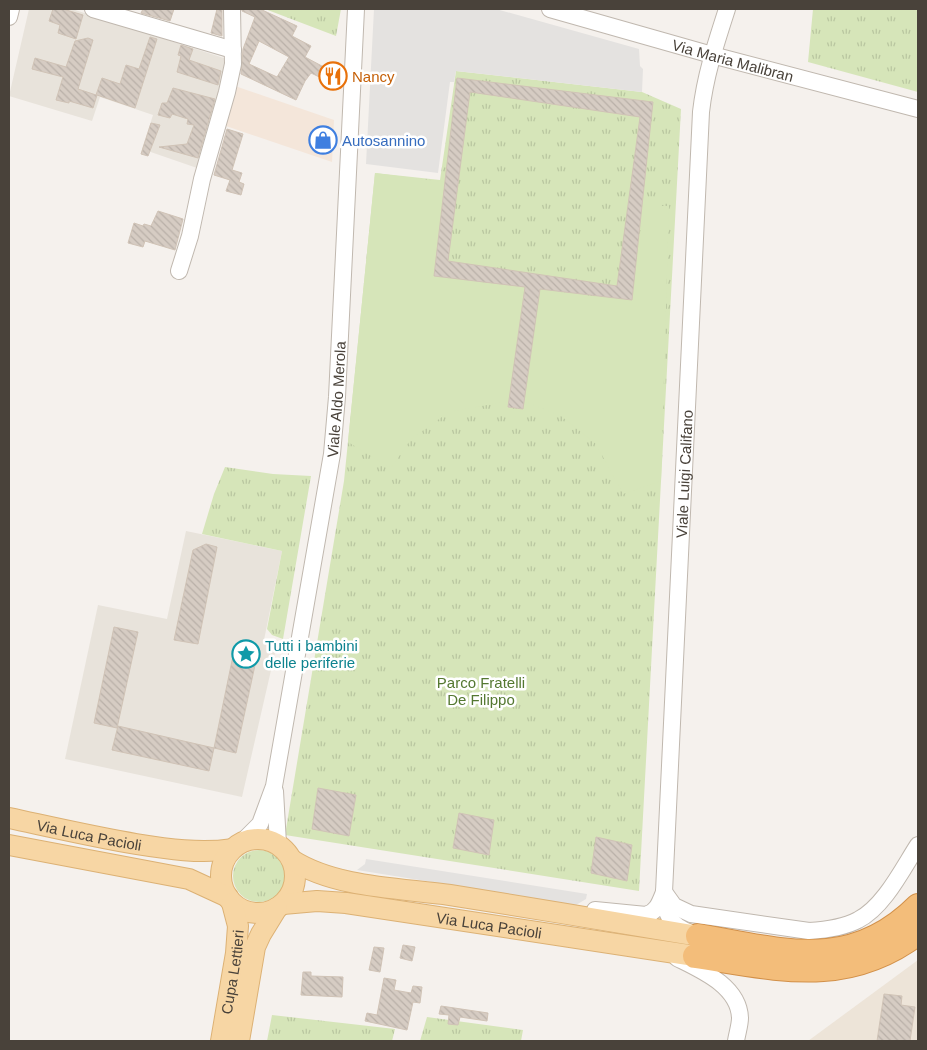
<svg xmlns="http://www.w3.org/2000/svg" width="927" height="1050" font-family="Arial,sans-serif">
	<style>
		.residential { fill: #e8e3db }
		.commercial { fill: #f4e6da }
		.education { fill: #ede4d8 }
		.grass { fill: url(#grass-tufts) }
		.garden { fill: #d6e5b9 }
		.parking { fill: #e4e2e0 }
		.building { fill: url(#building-back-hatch); stroke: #d0c3b6; fill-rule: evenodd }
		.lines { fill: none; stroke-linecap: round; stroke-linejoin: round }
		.minor-casing { stroke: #c0b8af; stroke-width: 18 }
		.major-casing { stroke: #dcb174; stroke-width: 22 }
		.highway-casing { stroke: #d29049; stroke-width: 26 }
		.minor { stroke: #fff; stroke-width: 16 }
		.major { stroke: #f7d6a4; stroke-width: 20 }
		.highway { stroke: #f3bd7a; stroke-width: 24 }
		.labels { text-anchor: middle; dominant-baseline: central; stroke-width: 5; stroke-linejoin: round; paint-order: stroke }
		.street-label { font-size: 15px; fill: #49423a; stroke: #fff }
		.food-label { font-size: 15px; fill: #c56008; stroke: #fff; text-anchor: start }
		.shop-label { font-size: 15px; fill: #366cbe; stroke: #fff; text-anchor: start }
		.culture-label { font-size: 15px; fill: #0d838f; stroke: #fff; text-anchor: start }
		.park-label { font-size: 15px; fill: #547831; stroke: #fff }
	</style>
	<defs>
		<pattern id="grass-tufts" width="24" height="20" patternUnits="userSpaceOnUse" patternTransform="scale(1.25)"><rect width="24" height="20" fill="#d6e5b9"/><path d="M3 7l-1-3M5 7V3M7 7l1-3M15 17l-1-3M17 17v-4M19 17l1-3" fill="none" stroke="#b9c6a0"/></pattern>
		<pattern id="building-back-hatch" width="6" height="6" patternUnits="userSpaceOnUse" patternTransform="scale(1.25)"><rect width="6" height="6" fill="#d6ccc3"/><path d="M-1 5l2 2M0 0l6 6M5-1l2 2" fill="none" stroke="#b9b0a8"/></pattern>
	</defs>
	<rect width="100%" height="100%" fill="#f5f1ed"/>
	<path class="residential" d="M29,9h43l158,51 -30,109 -58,-20 11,-34 -53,-18 -8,24 -83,-25z
		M186,531l96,20 -18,89 13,4 -35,153 -177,-38 33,-154 69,14z"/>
	<path class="commercial" d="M235,86l99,34 -2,42 -109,-37z"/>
	<path class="education" d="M918,960v81h-110z"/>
	<path class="grass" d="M265,9h76l-5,27z
		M813,9h105v83l-110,-30z
		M456,71l186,21 39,17 -42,782 -354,-56 59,-354 31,-308 65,7z
		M225,467l48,7 38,2 -28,163 -11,-4 -5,-6 15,-78 -80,-17 12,-40z
		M233 876a26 26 0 1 1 52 0a26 26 0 1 1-52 0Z
		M272,1015l123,14 -3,12h-125z
		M427,1017l96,13 -2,11h-101z"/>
	<path class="garden" d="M375,173l70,9 -11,94 198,25 12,-95h25l-8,275 -38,13 -27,-50 -35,-28 -35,-14 -17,-1 -60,11 -38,27 -20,29 -43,-26z"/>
	<path class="parking" d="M374,9h122l143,40 1,17 3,3 -1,23 -186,-21 -2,11h-4l-12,91 -72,-9z
		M366,859l221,35 -1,5 -10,6 -219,-35 8,-6z"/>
	<path class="building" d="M53,9h10l20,6 -7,24 -18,-6 2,-8 -11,-4z
		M143,9h31l-4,12 -29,-8z
		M217,9h5v27l-11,-3z
		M242,9h18l37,17 -5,10 19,10 -6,11 30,16 -1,11 -23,-11 -6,8 -9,19 -55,-26 2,-25 12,-32 -13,-6zM259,41l30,16 -12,20 -28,-13z
		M150,37l7,2 -22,69 -38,-13 -4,13 -24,-7v2l-13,-3 7,-23 -31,-8 3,-11 31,9 9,-26 13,-3 5,2 -15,49 18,6 6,-17 18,6 6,-19 13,4z
		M181,45l12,4 -4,11 32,11 -3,14 -41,-13 4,-16 -3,-1z
		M457,78l196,24 -21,198 -92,-11 -17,120 -15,-2 17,-120 -91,-11zM470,92l170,25 -23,169 -169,-25z
		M173,88l42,11 -17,59 -39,-11 28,-3 7,-19 -7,-1 1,-5 -16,-5 -2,4 -12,-3 4,-12h5z
		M151,123l9,2 -12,31 -7,-2z
		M227,129l16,5 -11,36 10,3 -3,9 5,2 -3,11 -15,-4 4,-11 -16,-5z
		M158,211l25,8 -8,31 -30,-9 -2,6 -15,-4 6,-20 9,3 1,-2 7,2z
		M206,544l11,3 -19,97 -24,-4 19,-90z
		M114,627l24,5 -21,96 -23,-5z
		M234,651l23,5 -21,97 -22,-5z
		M118,726l96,22 -5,23 -97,-21z
		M318,788l38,7 -7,41 -37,-7z
		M459,813l35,7 -5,35 -36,-7z
		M596,837l36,8 -5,36 -36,-8z
		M403,945l12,2 -3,14 -12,-3z
		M374,947l10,1 -4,24 -11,-2z
		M303,972h8v4l32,1 -1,20 -41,-2z
		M384,978l12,2 -2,10 17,3 2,-7 9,1 -2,16 -7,-1 -6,28 -42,-9 2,-8 10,2z
		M884,994l18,2 -1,9 14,2 -5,34h-33z
		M441,1006l47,7 -1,8 -27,-4 -2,8 -10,-1 1,-9 -10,-1z"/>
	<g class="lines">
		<g class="minor-casing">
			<g id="minor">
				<path d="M93,9l140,41"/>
				<path id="s1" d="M550,9l162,46 206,54"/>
				<path d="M9,17l2,-8"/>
				<path d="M179,271l11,-35 12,-57 25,-87 6,-28 -1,-55"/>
				<path d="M275,791l3,53"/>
				<path id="s2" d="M244,840l16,-16 14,-38 58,-332 5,-57 19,-388"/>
				<path d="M664,892l10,14 17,8 118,17c17,-1 34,-3 49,-11 26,-13 45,-52 60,-75"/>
				<path d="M595,910l51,5c11,-3 14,-13 18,-23"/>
				<path id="s3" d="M691,933c-22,-8 -26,-19 -27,-41l37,-780c4,-36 15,-69 26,-103"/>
				<path d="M677,958c24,12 62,28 63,60 0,7 -3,16 -4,23"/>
			</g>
		</g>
		<g class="major-casing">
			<g id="major">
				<path id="s4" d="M9,818c42,9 85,19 127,26 31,5 65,10 96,5"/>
				<circle cx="258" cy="876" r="37"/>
				<path d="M9,845l180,34 39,18"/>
				<path d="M292,860c44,28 108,28 158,35 83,13 165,27 248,41"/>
				<path id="s5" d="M283,904l34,-3 29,2 349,53"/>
				<path id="s6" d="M221,1041l15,-88 2,-27 -6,-23"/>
				<path d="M239,1041l16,-94 6,-13 16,-26"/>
			</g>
		</g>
		<g class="highway-casing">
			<path id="highway" d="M698,936c84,14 152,38 220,-30
				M695,956c82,12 151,32 223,-23"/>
		</g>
		<use href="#minor" class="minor"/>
		<use href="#major" class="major"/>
		<use href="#highway" class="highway"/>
	</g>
	<defs>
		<g id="restaurant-ring" transform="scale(1.4375)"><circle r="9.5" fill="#fff" stroke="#e8710a" stroke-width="1.5"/><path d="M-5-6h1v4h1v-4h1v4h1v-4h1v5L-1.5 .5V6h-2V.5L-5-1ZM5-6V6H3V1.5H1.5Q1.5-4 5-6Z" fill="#e8710a"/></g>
		<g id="shop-ring" transform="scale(1.4375)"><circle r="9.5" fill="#fff" stroke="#3f7fe0" stroke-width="1.5"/><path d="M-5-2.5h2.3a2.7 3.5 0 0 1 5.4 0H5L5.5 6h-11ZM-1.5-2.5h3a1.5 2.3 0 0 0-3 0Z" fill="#3f7fe0"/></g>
		<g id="sight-ring" transform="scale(1.4375)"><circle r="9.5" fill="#fff" stroke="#0f9aa8" stroke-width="1.5"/><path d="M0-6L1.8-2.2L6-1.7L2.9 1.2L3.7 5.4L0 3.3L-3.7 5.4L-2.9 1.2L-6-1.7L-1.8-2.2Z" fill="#0f9aa8"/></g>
	</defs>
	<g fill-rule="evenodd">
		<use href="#restaurant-ring" x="333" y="76"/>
		<use href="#shop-ring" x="323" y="140"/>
		<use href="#sight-ring" x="246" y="654"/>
	</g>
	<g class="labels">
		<g class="street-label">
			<text stroke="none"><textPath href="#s1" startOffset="190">Via Maria Malibran</textPath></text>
			<text stroke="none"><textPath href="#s2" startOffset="455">Viale Aldo Merola</textPath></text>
			<text stroke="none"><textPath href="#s3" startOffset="472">Viale Luigi Califano</textPath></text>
			<text stroke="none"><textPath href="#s4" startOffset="82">Via Luca Pacioli</textPath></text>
			<text stroke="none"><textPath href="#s5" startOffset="208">Via Luca Pacioli</textPath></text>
			<text stroke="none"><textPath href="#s6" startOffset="70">Cupa Lettieri</textPath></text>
		</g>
		<g class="food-label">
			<text x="352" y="76">Nancy</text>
		</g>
		<g class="shop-label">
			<text x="342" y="140">Autosannino</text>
		</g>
		<g class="culture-label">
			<text x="265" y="645">Tutti i bambini<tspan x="265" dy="17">delle periferie</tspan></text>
		</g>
		<g class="park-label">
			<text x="481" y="682">Parco Fratelli<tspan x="481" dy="17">De Filippo</tspan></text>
		</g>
	</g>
	<rect width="927" height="1050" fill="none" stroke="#49423a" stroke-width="20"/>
</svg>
